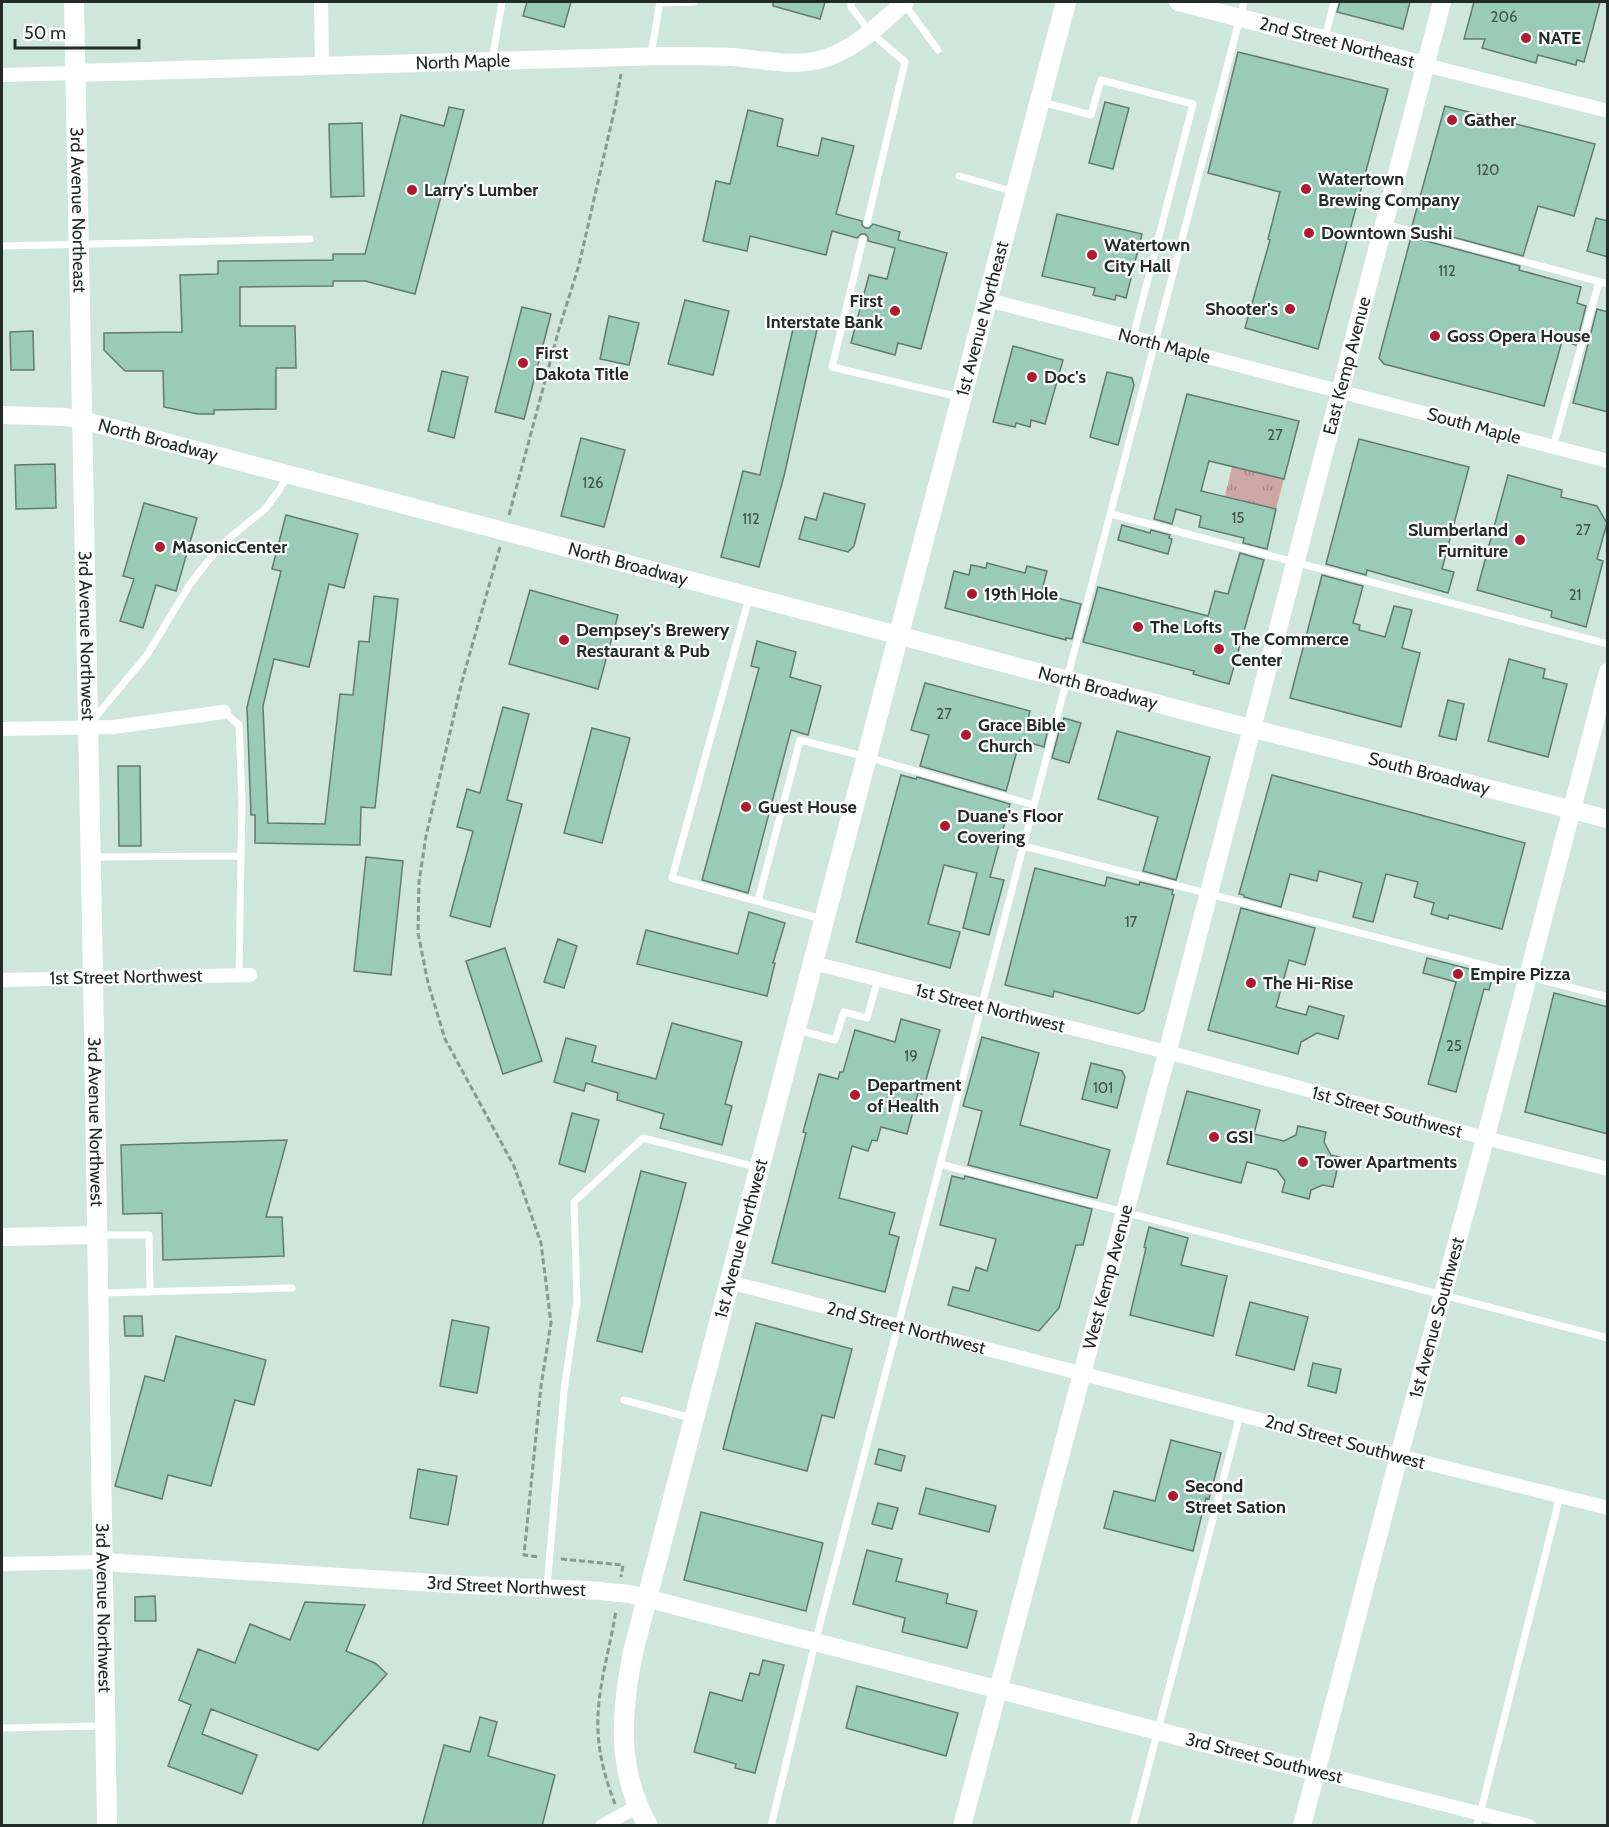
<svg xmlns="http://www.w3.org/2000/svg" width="1609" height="1827" font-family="Cabin,sans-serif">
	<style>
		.park { fill: url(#park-tufts) }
		.building { fill: #99cbb8; stroke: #647a71; stroke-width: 1.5 }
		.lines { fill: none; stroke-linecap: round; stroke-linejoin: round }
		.path { stroke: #889992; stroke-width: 3; stroke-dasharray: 6 3; stroke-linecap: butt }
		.service { stroke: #fff; stroke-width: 7 }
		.minor { stroke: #fff; stroke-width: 14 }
		.tertiary { stroke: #fff; stroke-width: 18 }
		.secondary { stroke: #fff; stroke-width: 20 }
		.poi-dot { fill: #ae1a30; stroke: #fff; stroke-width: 2 }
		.labels { text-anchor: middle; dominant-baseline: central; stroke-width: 4.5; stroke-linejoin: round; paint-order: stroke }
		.number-label { font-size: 15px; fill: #40534b }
		.poi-label { font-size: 18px; font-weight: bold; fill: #222b27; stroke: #fff; text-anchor: start }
		.street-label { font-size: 18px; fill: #222b27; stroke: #fff }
	</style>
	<defs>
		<pattern id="park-tufts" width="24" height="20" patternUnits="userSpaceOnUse" patternTransform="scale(1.5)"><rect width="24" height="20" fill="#cea6a4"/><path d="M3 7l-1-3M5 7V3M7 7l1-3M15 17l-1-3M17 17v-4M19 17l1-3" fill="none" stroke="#a78786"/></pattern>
	</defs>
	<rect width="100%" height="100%" fill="#cfe6dc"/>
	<path class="park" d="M1232,467l52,12 -8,30 -51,-13z"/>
	<path class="building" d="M527,2h44l-7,25 -41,-11z
		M773,2h52l-5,17 -47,-13z
		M1340,2h70l-7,27 -66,-17z
		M1474,2h126l-16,60 -7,-2 -1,5 -38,-10 -2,8 -54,-15 3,-9h-21z
		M1238,52l150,37 -70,260 -73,-21 25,-88 -2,-1 12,-47 -72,-19z
		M1105,102l24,6 -16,61 -24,-6z
		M1445,106l150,38 -21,72 -36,-10 -15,50 -111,-30z
		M449,107l15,3 -49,184 -50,-13h-32v5l-93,1v39h55l1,42h-20v41l-62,1v4h-16l-34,-7 -1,-36h-38l-21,-21v-17l78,-1 -2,-57 38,-1v-13l115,-1v-6h32l36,-139 43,11z
		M748,110l35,9 -6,27 41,10 4,-18 32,8 -18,68 26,7v4l3,3h4l4,-4 27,8 -2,8 49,13 -26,96 -23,-6 -3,12 -44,-12 18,-68 18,4 8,-31 -27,-7v-4l-3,-3h-4l-4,4 -25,-7 -6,24 -76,-19 -3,15 -44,-10 13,-60 14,3z
		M362,123l2,73 -33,1 -2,-73z
		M1057,214l85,20 -16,64 -10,-3 -1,5 -22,-5 2,-7 -53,-12z
		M1596,218l12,3v36l-21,-6z
		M1411,237l109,29 -1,4 62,17 -4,16 9,3 -10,39 -14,-4 -18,65 -160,-42 -5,-6z
		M685,300l44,11 -16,64 -45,-11z
		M522,307l29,7 -27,105 -29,-7z
		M1597,309l11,3v100l-35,-9z
		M609,316l30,7 -10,42 -29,-6z
		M795,320l23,5 -34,151 -25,91 -38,-10 22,-86 17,4z
		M33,331l1,39h-23l-1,-38z
		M1013,346l50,14 -18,64 -14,-4 -1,7 -14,-4 -1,4 -22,-5z
		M442,371l26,6 -14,61 -26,-7z
		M1107,372l25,6 2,7 -16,60 -28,-8z
		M1187,394l112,27 -15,58 -75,-18 -8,30 75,18 -9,40 -24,-6 1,-5 -45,-11 2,-11 -25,-7 -4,15 -18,-5z
		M581,438l44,12 -21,77 -43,-11z
		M1359,439l110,28 -27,102 12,3 -6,21 -81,-23 -1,5 -40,-11z
		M55,464l1,44 -40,1 -1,-44z
		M1508,475l54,15 -1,7 36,9 10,17 -10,36 6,2 -17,66 -35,-10 1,-6 -75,-21z
		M824,493l41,11 -11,42 -6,6 -49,-13 6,-22 11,3z
		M144,503l53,15 -21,73 -20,-6 -13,43 -23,-7 14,-42 -11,-3z
		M286,515l72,19 -14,54 -15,-4 -20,83 -35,-8 -11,47 5,117 57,1 15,-130 13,1 6,-54 10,1 5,-46 24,3 -23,209 -14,-1 -1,38 -105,-2v-28h-4l-4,-108 34,-136 -9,-2z
		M1122,525l28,8 1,-3 19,5 -1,3 3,1 -4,15 -50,-14z
		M1240,553l24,7 -35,124 -36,-10 1,-3 -111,-29 15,-55 110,29 7,-25 13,3z
		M987,563l38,10 2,-7 20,5 -6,23 40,10 -9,35 -6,-1v2l-121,-32 9,-37 15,4 2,-10 15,3z
		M1322,575l41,11 -10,37 7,2 -1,5 26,7 9,-31 18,4 -10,38 18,5 -19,74 -111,-29z
		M530,590l88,25 -20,74 -89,-25z
		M757,641l39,11 -6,25 31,9 -13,49 -17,-5 -43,163 -46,-13 57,-212 -8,-2z
		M1509,659l36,10 -2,9 24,6 -19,73 -60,-16z
		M925,683l105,28 -2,8 21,6 -5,22 -24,-7 -14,51 -86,-25 9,-31 -18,-5z
		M1448,700l16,4 -8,36 -17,-4z
		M503,707l26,7 -22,86 15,4 -32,123 -40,-11 23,-85 -16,-4 10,-38 13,4z
		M1064,718l17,5 -12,40 -17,-5 8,-30h1z
		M592,728l38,10 -28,105 -38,-10z
		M1117,731l93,26 -34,123 -33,-9 15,-54 -60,-18z
		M118,766h22l1,80h-22z
		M901,775l15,4 1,-2 93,27 -20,73 14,3 -15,55 -26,-7 14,-55 -33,-8 -16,59 32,8 -10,36 -94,-26z
		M1272,775l253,68 -23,86 -53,-14 -1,4 -17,-5 3,-11 -20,-6 4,-15 -32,-8 -13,48 -20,-5 9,-34 -43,-12 -2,10 -27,-7 -9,33 -37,-10v-2l-5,-1z
		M366,857l37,4 -12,114 -37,-4z
		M1035,868l70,18 2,-9 32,8 1,-3 33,8 -1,4 2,1 -30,115 -6,4 -84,-23 -1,6 -48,-12z
		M1241,908l74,20 -10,37 -16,-5 -13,47 30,8 3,-9 35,10 -6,23 -21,-6 -16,9 -3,12 -90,-24z
		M749,912l36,11 -12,40h2l-8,33 -130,-32 9,-34 92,24z
		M558,939l19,7 -13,42 -20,-6z
		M505,948l37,113 -39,13 -37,-113z
		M1427,958l66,17 -4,15 -5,-1 -28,103 -28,-8 28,-102 -33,-9z
		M1554,993l54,14v127l-83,-22z
		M901,1019l39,11 -18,64 -4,-1 -11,41 -26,-7 -4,14 -5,-1 -4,11 -16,-5 -13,52 56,15 -6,21 10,3 -14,55 -113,-29 34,-130 -3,-1 16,-58 19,5 2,-7h3l12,-42 40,12z
		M672,1023l70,19 -17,62 7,2 -10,39 -62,-17 4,-14 -47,-14 1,-7 -32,-10 -2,8 -30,-9 12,-44 30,8 -4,16 64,17z
		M982,1037l57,16 -19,72 90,25 -13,48h-2l-127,-33 14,-54 -19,-5z
		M1091,1063l31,8 3,6 -8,31 -35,-9z
		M1187,1091l73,19 -6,24 30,7 12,-6 2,-9 28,6 -2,10 7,13 9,2 -7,30 -10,-2 -12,5 -2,9 -27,-7 3,-11 -8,-11 -30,-8 -6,21 -74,-19z
		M572,1113l27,7 -14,52 -26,-8z
		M287,1140l-21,77h16l2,39 -121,4 -1,-47 -39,1 -2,-69z
		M641,1171l45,12 -44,169 -45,-11z
		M952,1176l12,3 1,-3 127,33 -9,36h-7l-17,63 -20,23 -91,-26 5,-18 16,4 7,-24 11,4 9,-32 -56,-14z
		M1149,1227l39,11 -7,27 46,11 -14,60 -83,-21 16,-67 -2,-1z
		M1250,1302l58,15 -14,53 -58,-15z
		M124,1316h18l1,20h-18z
		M452,1320l37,7 -12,66 -37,-7z
		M756,1323l96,26 -18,69 -12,-3 -15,56 -84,-22z
		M176,1336l90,24 -12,45 -19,-5 -24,86 -43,-11 -6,24 -47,-13 30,-110 19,5z
		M1313,1363l28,6 -5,24 -28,-7z
		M1171,1440l50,13 -12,46 -3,-1 -13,53 -89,-23 10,-37 41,10z
		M879,1449l26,7 -4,15 -26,-7z
		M418,1469l39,7 -9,49 -38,-7z
		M926,1488l70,18 -7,26 -70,-18z
		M878,1503l20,5 -6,21 -20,-5z
		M701,1512l122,31 -17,68 -122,-31z
		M867,1550l35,9 -6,22 52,13 -2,9 31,8 -10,37 -65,-16 3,-14 -52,-14z
		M155,1596l1,25h-21v-24z
		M305,1602l60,3 -19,46 29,12 12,11 -69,76 -107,-41 -9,25 55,21 -15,39 -74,-28 23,-61 -12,-5 19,-51 37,14 15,-39 40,16z
		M763,1660l21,5 -29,108 -20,-5 1,-4 -42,-12 16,-60 32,9 8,-28 9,2z
		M857,1686l101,27 -12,43 -100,-28z
		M480,1717l17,5 -9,34 67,19 -13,51h-120l22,-81 26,7z"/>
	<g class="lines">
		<path class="path" d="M509,515l50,-186 20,-64 37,-162 5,-29
			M500,547l-38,134 -36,155 -7,46 -1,51 10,50 17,56 69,127 27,77 10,80 -10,63 -17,169 15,2
			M1607,781l1,-1
			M561,1559l62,6 -2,12
			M615,1804c-9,-23 -16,-48 -17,-73 -2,-40 12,-81 18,-121"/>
		<path class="service" d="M851,2v5l19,25 35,30 -38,161
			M660,3l34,-1
			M905,5l33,45
			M1325,38l9,-36
			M651,54l9,-52
			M492,61l10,-59
			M1042,102l49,13 10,-35 92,24 -60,233
			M959,176l56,16
			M1384,224l224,60
			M863,239l-31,128 127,30
			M2,246l308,-7
			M1553,447l46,-165
			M1111,514l497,130
			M749,598l-77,280 150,41
			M224,712l15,13 3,74 -3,176
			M93,720l54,-65 43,-71 18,-23 19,-21 38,-31 13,-17 10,-17
			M1024,846l584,151
			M93,857l148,-1
			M758,901l42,-161 67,17 167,48
			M798,1030l37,10 9,-28 23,6 11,-39
			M940,1164l668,174
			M101,1235h48l1,57
			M101,1293l191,-5
			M624,1400l67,18
			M547,1587l17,-196 13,-90 -3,-99 69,-64 113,29
			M2,1728l102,-2
			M771,1826l44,-183 429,-1641
			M1133,1826l107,-411
			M1477,1826l83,-330"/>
		<g class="minor">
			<path d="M321,2l1,63"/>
			<path d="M1425,65l183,46"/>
			<path d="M2,75l73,-2"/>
			<path id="s1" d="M988,300l620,161"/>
			<path d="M2,729l111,-2 111,-15"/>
			<path d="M813,963l354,89 318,86 123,31"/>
			<path d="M2,980l248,-5"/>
			<path id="s2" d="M729,1282l670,174 209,52"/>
			<path d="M2,1564l101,-2"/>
			<path d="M1316,1772l213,54"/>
			<path d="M602,1826l36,-20"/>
		</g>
		<g class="tertiary">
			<path id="s3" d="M1178,2l247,63"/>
			<path id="s4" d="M75,73l589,-17c23,0 46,0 69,1 35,3 70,13 103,-3 27,-12 48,-34 69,-52"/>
			<path id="s5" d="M2,415l64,2 16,3 1145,302 381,97"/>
			<path d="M2,1237l95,-2"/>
			<path id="s6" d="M103,1562l364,23 121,5 42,4 686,178"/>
			<path id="s7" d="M962,1826l198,-746 282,-1078"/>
			<path id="s8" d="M1302,1826l97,-370 92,-339 117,-445"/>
		</g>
		<g class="secondary">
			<path id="s9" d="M74,2l19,975 14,849"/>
			<path id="s10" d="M648,1826c-32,-57 -27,-113 -15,-174l257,-984 176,-666"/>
		</g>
	</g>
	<g class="poi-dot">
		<circle cx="1526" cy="38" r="6"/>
		<circle cx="1452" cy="120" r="6"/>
		<circle cx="1306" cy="189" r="6"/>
		<circle cx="412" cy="190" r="6"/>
		<circle cx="1309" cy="233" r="6"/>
		<circle cx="1092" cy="255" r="6"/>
		<circle cx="1290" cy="309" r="6"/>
		<circle cx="895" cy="311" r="6"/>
		<circle cx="1435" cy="336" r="6"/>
		<circle cx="523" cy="363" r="6"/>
		<circle cx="1032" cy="377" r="6"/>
		<circle cx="1520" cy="540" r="6"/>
		<circle cx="160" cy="547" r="6"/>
		<circle cx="972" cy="594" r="6"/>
		<circle cx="1138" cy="627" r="6"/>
		<circle cx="564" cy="640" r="6"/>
		<circle cx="1219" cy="649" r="6"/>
		<circle cx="966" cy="735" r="6"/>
		<circle cx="746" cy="807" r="6"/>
		<circle cx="945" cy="826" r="6"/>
		<circle cx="1458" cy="974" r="6"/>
		<circle cx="1251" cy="983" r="6"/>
		<circle cx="855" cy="1095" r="6"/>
		<circle cx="1214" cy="1137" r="6"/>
		<circle cx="1303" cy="1162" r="6"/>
		<circle cx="1173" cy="1496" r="6"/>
	</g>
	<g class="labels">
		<g class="number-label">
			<text x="1504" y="17">206</text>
			<text x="1488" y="170">120</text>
			<text x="1447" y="271">112</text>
			<text x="1275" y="435">27</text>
			<text x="593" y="483">126</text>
			<text x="1238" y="518">15</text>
			<text x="751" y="519">112</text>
			<text x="1583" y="530">27</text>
			<text x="1575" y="595">21</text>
			<text x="944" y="714">27</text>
			<text x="1131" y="922">17</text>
			<text x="1454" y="1046">25</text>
			<text x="911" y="1056">19</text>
			<text x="1103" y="1088">101</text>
		</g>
		<g class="poi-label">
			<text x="1538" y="38">NATE</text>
			<text x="1464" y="120">Gather</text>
			<text x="1318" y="179">Watertown<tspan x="1318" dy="21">Brewing Company</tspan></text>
			<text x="424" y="190">Larry's Lumber</text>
			<text x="1321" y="233">Downtown Sushi</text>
			<text x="1104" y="245">Watertown<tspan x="1104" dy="21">City Hall</tspan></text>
			<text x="883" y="301" text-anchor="end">First<tspan x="883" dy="21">Interstate Bank</tspan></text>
			<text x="1278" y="309" text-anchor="end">Shooter's</text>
			<text x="1447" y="336">Goss Opera House</text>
			<text x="535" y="353">First<tspan x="535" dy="21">Dakota Title</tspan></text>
			<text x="1044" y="377">Doc's</text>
			<text x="1508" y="530" text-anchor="end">Slumberland<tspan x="1508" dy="21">Furniture</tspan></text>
			<text x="172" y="547">MasonicCenter</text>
			<text x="984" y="594">19th Hole</text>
			<text x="1150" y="627">The Lofts</text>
			<text x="576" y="630">Dempsey's Brewery<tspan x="576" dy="21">Restaurant &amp; Pub</tspan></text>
			<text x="1231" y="639">The Commerce<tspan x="1231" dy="21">Center</tspan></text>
			<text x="978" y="725">Grace Bible<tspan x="978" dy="21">Church</tspan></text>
			<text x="758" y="807">Guest House</text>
			<text x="957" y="816">Duane's Floor<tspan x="957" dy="21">Covering</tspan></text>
			<text x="1470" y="974">Empire Pizza</text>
			<text x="1263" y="983">The Hi-Rise</text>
			<text x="867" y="1085">Department<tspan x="867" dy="21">of Health</tspan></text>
			<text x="1226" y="1137">GSI</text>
			<text x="1315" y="1162">Tower Apartments</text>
			<text x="1185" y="1486">Second<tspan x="1185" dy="21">Street Sation</tspan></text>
		</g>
		<g class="street-label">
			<text stroke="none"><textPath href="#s3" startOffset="164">2nd Street Northeast</textPath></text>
			<text stroke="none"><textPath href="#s4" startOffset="388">North Maple</textPath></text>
			<text stroke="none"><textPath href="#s9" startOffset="208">3rd Avenue Northeast</textPath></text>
			<text stroke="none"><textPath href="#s10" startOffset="1557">1st Avenue Northeast</textPath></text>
			<text stroke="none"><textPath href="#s1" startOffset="182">North Maple</textPath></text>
			<text stroke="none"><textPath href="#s7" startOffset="1510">East Kemp Avenue</textPath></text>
			<text transform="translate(1474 426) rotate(15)">South Maple</text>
			<text stroke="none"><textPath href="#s5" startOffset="159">North Broadway</textPath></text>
			<text stroke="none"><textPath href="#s5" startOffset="645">North Broadway</textPath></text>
			<text stroke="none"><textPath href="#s9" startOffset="634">3rd Avenue Northwest</textPath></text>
			<text stroke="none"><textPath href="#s5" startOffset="1131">North Broadway</textPath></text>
			<text stroke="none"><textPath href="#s5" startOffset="1473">South Broadway</textPath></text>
			<text transform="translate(126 977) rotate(-1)">1st Street Northwest</text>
			<text transform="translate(990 1008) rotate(14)">1st Street Northwest</text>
			<text transform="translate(1387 1112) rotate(15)">1st Street Southwest</text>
			<text stroke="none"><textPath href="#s9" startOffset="1120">3rd Avenue Northwest</textPath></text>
			<text stroke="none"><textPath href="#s10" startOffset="606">1st Avenue Northwest</textPath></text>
			<text stroke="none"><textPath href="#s7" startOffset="568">West Kemp Avenue</textPath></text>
			<text stroke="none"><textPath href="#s8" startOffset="526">1st Avenue Southwest</textPath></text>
			<text stroke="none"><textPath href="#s2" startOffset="183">2nd Street Northwest</textPath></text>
			<text transform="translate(1345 1442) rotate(15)">2nd Street Southwest</text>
			<text stroke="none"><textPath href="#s6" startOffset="404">3rd Street Northwest</textPath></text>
			<text stroke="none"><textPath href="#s9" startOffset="1606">3rd Avenue Northwest</textPath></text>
			<text transform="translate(1264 1758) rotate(14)">3rd Street Southwest</text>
		</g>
	</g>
	<rect width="1609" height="1827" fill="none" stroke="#222b27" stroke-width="6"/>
	<path d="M15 39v9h124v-9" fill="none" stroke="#222b27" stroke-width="3"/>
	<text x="24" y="39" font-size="18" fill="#222b27" stroke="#ffffff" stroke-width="4.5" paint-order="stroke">50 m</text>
</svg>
